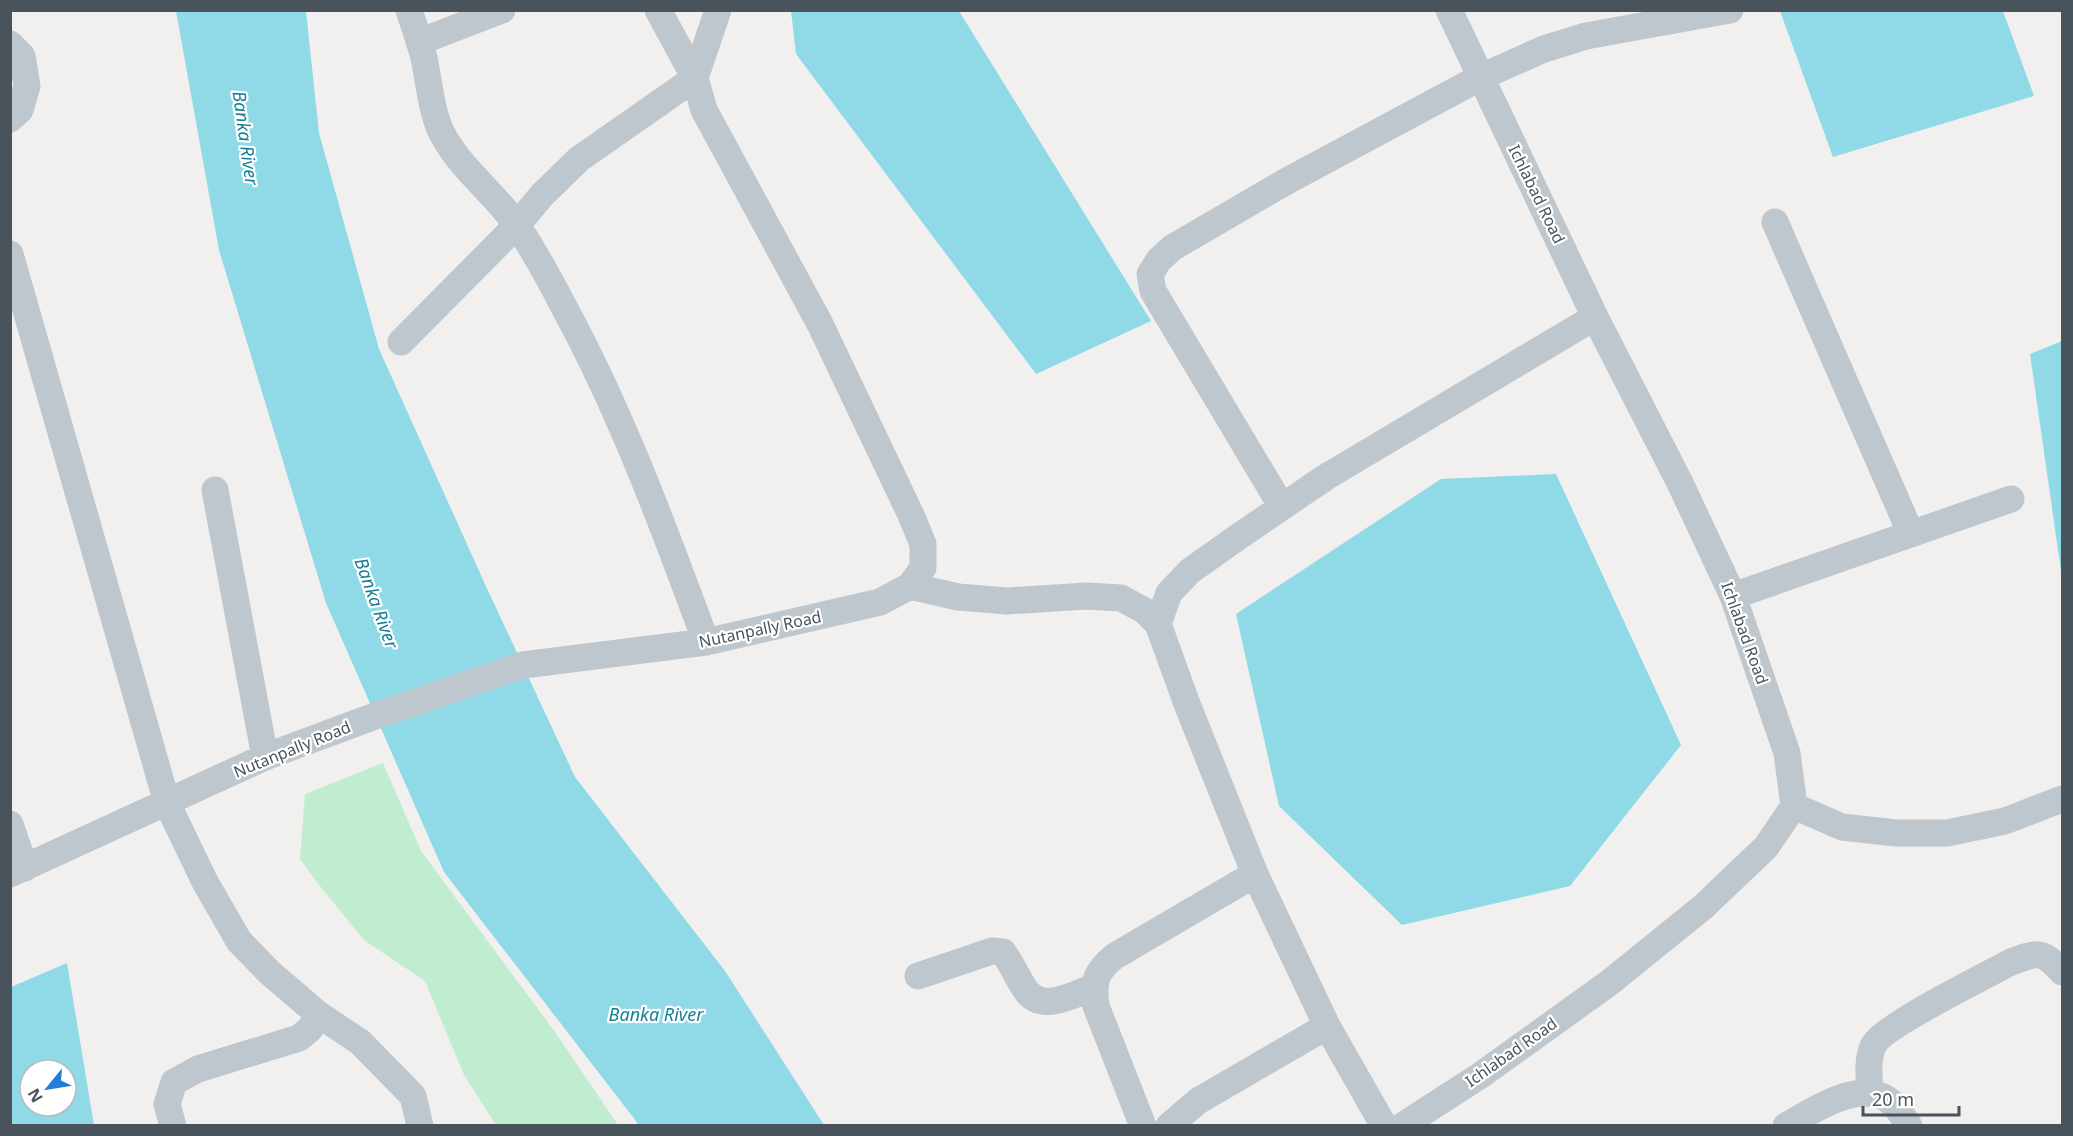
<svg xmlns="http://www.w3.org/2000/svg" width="2073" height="1136" font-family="'Noto Sans',sans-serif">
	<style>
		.green { fill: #c0edcf }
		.water { fill: #90d9e7; fill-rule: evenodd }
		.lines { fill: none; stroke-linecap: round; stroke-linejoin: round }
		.minor { stroke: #bec7cd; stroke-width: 27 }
		.labels { text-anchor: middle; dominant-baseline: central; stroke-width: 4.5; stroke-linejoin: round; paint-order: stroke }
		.street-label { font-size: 16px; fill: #48535c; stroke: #fff }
		.water-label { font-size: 18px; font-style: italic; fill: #158094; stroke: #fff }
	</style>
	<rect width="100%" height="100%" fill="#f2efef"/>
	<path class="green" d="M383,763l38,88 134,181 63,93h-122l-32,-50 -39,-94 -61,-41 -49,-60 -15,-21 5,-65z"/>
	<path class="water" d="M176,11h130l13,122 60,216 105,233 91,195 150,194 99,154h-185l-195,-253 -118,-269 -107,-353z
		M791,11h168l192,310 -115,53 -240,-320z
		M1780,11h223l31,85 -201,61z
		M2062,341v237l-32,-224z
		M1556,474l125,271 -111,141 -168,39 -123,-119 -43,-192 205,-135z
		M67,963l27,162h-83v-138zM30,1070h36v36h-36z"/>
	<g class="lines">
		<path class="minor" d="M409,10c5,16 11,32 15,48 5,23 8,60 20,79 19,34 50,56 72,87 18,26 34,56 48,83 58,107 100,221 142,335
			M419,42l83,-32
			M10,44l12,12 5,30 -7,24 -10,9
			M1775,222l136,312
			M10,254l157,549 38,79 34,59 30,31 49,42 42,28 53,54 7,30
			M401,342l116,-117 25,-30 37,-36 116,-81 -37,-68
			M215,490l50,267
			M1282,507l-129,-216 -3,-17 9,-14 13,-12 115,-67 194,-104 63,-28 42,-13 144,-26
			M910,586l48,11 49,4 80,-5 34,2 24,13 13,13 29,80 68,170 72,152 57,100
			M1733,596l278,-97
			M1158,624l11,-31 21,-22 48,-34 88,-60 269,-160
			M1794,806l48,21 54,6h51l58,-12 57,-22
			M10,824l15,44
			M10,874l255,-117 110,-41 148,-51 183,-23 174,-40 30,-16 13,-18v-24l-12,-29 -91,-191 -116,-214 -9,-32 23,-68
			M918,976l74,-25 11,1c9,12 14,25 22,37 16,25 47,6 69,-2
			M1870,1092c-1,-14 -3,-32 3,-46 8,-19 114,-71 138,-84 27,-10 31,-12 51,10
			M173,1126l-6,-22 7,-22 24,-13 101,-31 11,-9 8,-15
			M1143,1126l-47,-120c-3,-25 -1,-34 19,-50l140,-82
			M1169,1126l29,-25 129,-75
			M1402,1126l79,-51 128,-92 94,-76 63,-60 28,-41 -7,-53 -54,-157 -53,-113 -85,-166 -146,-307
			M1786,1126c28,-16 77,-50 106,-23 7,6 12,15 17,23"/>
	</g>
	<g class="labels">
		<g class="street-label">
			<text transform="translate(1537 194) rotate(64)">Ichlabad Road</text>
			<text transform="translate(760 629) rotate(-12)">Nutanpally Road</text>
			<text transform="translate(1745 633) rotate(70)">Ichlabad Road</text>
			<text transform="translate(292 749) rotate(-22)">Nutanpally Road</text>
			<text transform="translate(1511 1052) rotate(-35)">Ichlabad Road</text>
		</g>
		<g class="water-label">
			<text transform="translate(246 138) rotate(82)">Banka River</text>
			<text transform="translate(377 603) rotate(70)">Banka River</text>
			<text x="656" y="1014">Banka River</text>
		</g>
	</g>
	<rect width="2073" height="1136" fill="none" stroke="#48535c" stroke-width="24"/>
	<g transform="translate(48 1088) rotate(240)"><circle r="28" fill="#ffffff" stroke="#b6babe" stroke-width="1.5"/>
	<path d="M0-4.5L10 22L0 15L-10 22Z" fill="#247cd7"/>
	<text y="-9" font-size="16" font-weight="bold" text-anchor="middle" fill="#48535c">N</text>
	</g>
	<path d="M1863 1106v9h96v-9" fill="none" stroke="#48535c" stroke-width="3"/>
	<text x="1872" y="1106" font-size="18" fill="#48535c" stroke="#ffffff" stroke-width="4.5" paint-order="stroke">20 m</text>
</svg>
